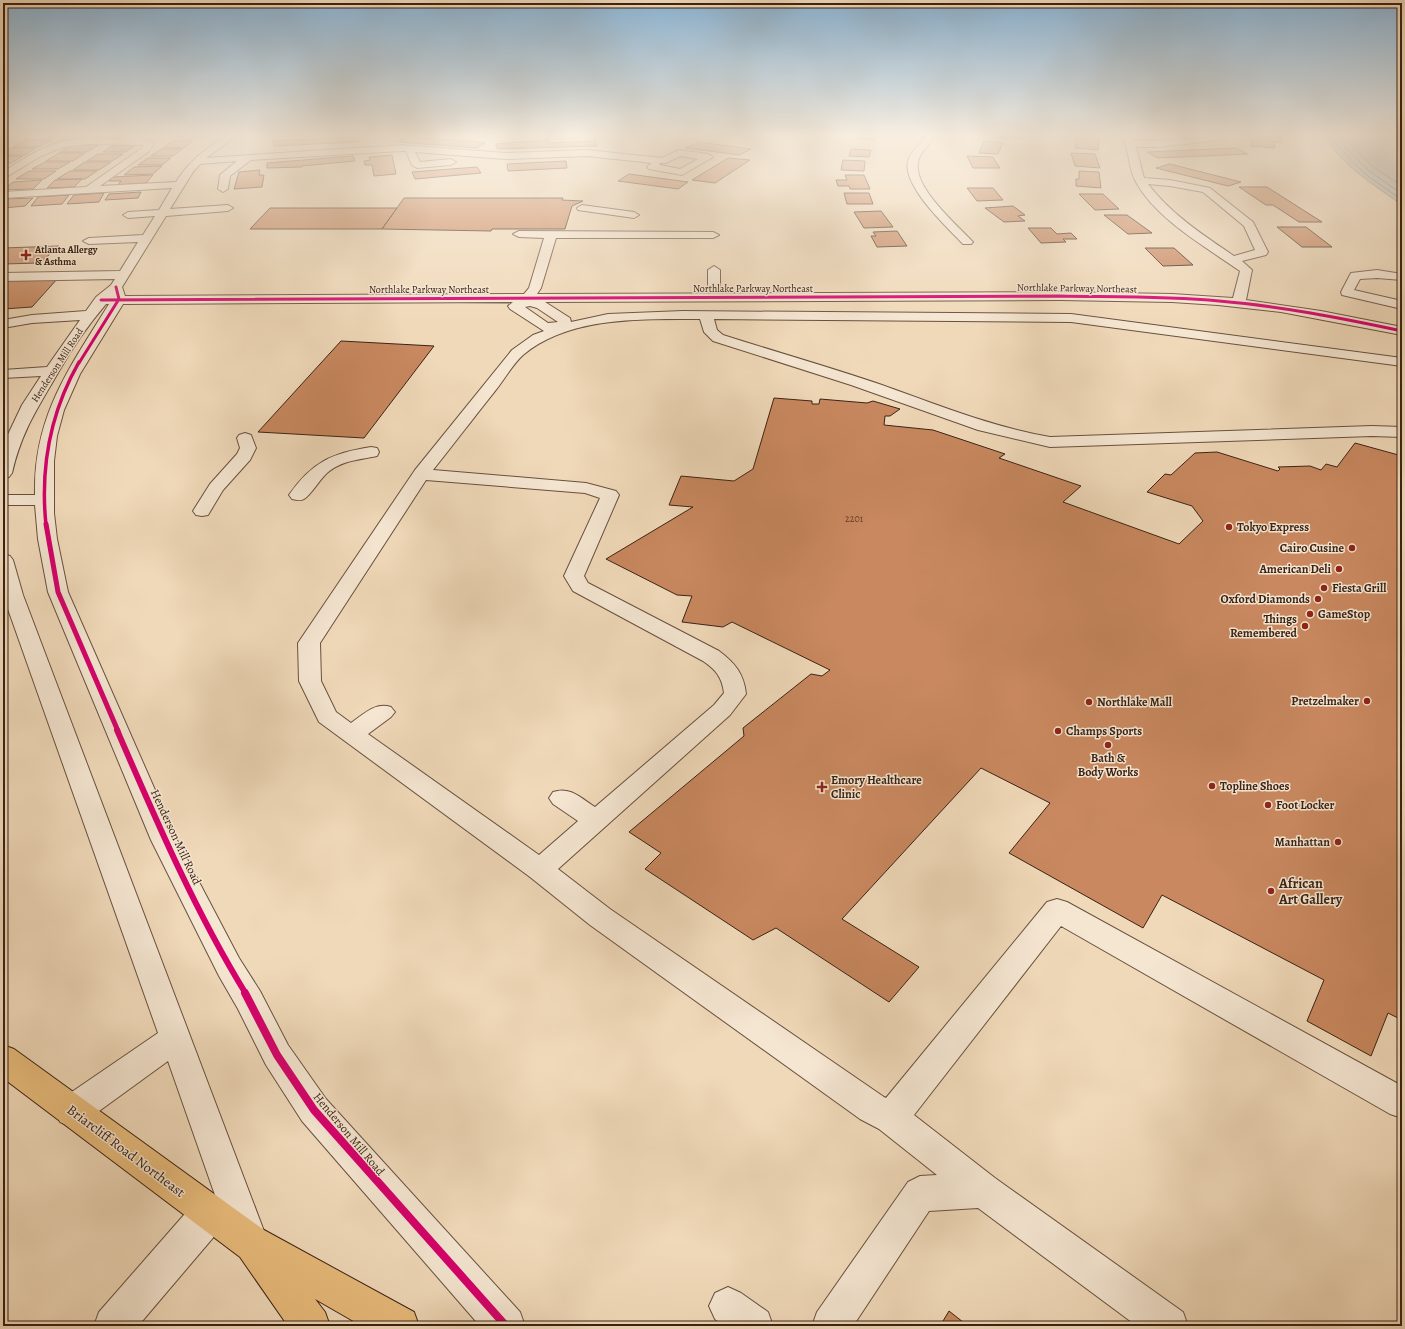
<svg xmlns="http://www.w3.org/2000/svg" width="1405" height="1329" font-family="Alegreya,serif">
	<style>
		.water { fill: #9fb7ba; stroke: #777b78 }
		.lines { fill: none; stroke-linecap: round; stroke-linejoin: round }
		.shore { stroke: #6c6c68; stroke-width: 1 }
		.building { fill: #c9885f; stroke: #3a2215 }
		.minor-casing { stroke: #68503e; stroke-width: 2 }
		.major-casing { stroke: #3a2215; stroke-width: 2 }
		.minor { fill: #f5e6d2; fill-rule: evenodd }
		.major { fill: #e8bc7c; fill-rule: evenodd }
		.cycleway-far4-casing { stroke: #f5e6d2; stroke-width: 4.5 }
		.cycleway-far3-casing { stroke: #f5e6d2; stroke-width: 5.5 }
		.cycleway-far2-casing { stroke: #f5e6d2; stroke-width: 8 }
		.cycleway-far1-casing { stroke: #f5e6d2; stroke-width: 8 }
		.cycleway-casing { stroke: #f5e6d2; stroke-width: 10 }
		.cycleway-far4 { stroke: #d6006c; stroke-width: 3 }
		.cycleway-far3 { stroke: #d6006c; stroke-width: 3.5 }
		.cycleway-far2 { stroke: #d6006c; stroke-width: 5 }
		.cycleway-far1 { stroke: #d6006c; stroke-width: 6 }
		.cycleway { stroke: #d6006c; stroke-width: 8 }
		.poi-dot { fill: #8f2418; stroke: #f5e6d2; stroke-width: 1.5 }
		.labels { text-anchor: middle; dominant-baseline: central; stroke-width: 3; stroke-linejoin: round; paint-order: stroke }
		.far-poi-label { font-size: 10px; font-weight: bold; fill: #3a2215; stroke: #f5e6d2; text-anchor: start }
		.far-street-label { font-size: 10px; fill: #3a2215; stroke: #f5e6d2 }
		.number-label { font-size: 10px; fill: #5e3c28 }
		.poi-label { font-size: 12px; font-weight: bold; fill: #3a2215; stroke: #f5e6d2; text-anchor: start }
		.street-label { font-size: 12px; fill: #3a2215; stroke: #f5e6d2 }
		.near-poi-label { font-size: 14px; font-weight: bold; fill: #3a2215; stroke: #f5e6d2; text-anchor: start }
		.near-street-label { font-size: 14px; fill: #3a2215; stroke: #f5e6d2 }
	</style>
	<rect width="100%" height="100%" fill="#f0d9b9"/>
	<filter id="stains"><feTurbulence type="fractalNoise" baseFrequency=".005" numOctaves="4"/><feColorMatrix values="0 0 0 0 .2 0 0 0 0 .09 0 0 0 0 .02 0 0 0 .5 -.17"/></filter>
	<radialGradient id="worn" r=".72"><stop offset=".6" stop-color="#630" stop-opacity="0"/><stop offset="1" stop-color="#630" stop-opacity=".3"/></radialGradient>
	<path class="water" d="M1324,136h78v69c-27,-19 -61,-41 -78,-69z"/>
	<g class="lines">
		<path class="shore" d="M1328,136l37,38 37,26
			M1334,136l34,34 34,24
			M1342,136l30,30 30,20"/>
	</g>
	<path class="building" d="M63,136h26l-1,1 -26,3z
		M95,136h25l-4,2h-25z
		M175,136h33l-22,4z
		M859,136h20l-5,4 -18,-2z
		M994,136h29l2,2h-29z
		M1077,136l23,1 -2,13 -23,-2z
		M1253,136h28l1,6h-8l1,6 -24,-2z
		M358,137l1,5 -85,4 -1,-5z
		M407,137l58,4 2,-1 18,3 -8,5 -79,-6z
		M27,140h24l-12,7h-26z
		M548,140l1,3 46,-2 2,5 -100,3 -1,-5z
		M172,141h21l-9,7h-21z
		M984,141l19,2 -5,11 -19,-1z
		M698,142l53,7 -12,6 -53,-7z
		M72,145h26l-11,7h-27z
		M120,145h16l-11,7h-22l7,-5z
		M9,148h27l-11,7h-22v-3z
		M1236,148l12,6 -91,4 -10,-6z
		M161,149h21l-9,7h-22z
		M851,149l20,1 -2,7 -20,-1z
		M59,153h26l-12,8h-27z
		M1071,153l24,1 5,14 -25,-2z
		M98,154h25l-11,7h-25z
		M392,155l4,19 -22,2 -2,-11h-7l-1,-4 6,-1 -1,-3z
		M3,156h20l-12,7h-8z
		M353,156l2,5 -53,5v1l-35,1v-5z
		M967,156l26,1 7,11h-27z
		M148,158h23l-9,7h-24z
		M728,158l22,2 -35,23 -23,-3z
		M843,160l22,1 -1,10 -23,-1z
		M566,161l1,7 -59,3 -1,-7z
		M45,162h25l-12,7h-26z
		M85,162h26l-12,8h-26z
		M1170,164l71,18 -13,4 -72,-18z
		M162,166l-9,8 -29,1 10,-8z
		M477,167l4,6 -66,6 -3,-7z
		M260,170l-1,5h5l-2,12 -28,2 5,-17z
		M29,171h27l-12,8h-28z
		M70,171h27l-12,8h-28z
		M1079,171l20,1 2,16 -25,-2v-7h3z
		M629,174l59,8 -10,7 -60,-8z
		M153,175l-7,8 -28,2 3,-4h-12l4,-4z
		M845,175h19l6,14h-20l-1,-3h-11l-2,-6h11z
		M82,179l-8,8 -27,1 8,-8z
		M42,180l-9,9 -30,1 10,-8z
		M1239,187h28l55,35h-23l-26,-17h-7z
		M967,188h26l10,12 -26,1z
		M141,192l-3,6 -33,2 4,-6z
		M104,193l-5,9 -32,2 7,-9z
		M844,193h25l4,11h-26z
		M1079,194h24l16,15 -24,1z
		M69,195l-7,9 -31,2 7,-9z
		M33,198l-8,8 -22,2 1,-9z
		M404,198h159l-1,2 21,1 -11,5 -7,23h-73l-1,2 -109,-2z
		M1013,206l12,9 -7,1 7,5 -21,1 -19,-14z
		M270,208h127l-15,21h-132z
		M881,211l12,16 -29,1 -10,-16z
		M1104,215h23l25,18 -24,1z
		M1277,227h29l26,20h-30z
		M1028,228h23l6,6 14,-1 6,6h-14l3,3 -25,1z
		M897,231l10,15 -30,1 -6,-11h5l-3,-4z
		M59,246l-19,17 -37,1v-16z
		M1145,248h29l19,17 -30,1z
		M58,278l-26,29 -29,2v-28z
		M341,341l93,5 -70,92 -106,-6z
		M774,398l38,3v3h7l1,-5 47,4 6,-2 27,8 -10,7h-5l-1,9 49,5 72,24 -6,4 82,28 -18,16 116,42 24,-23 -11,-15 -45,-14 18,-18 6,1 24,-22 22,-1 61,19 2,-2 -2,-2 32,-1 11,4 5,-6 11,3 18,-24 47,13v564l-14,-7 -17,43 -64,-35 17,-41 -162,-85 -19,33 -134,-75 41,-50 -69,-35 -139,151 77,48 -30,35 -113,-74 -23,12 -108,-71 16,-16 -32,-21 115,-96 -1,-8 68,-54 11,2 8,-6 -98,-48 -9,5 -41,-5 10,-26 -15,-1 -71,-36 87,-52 -24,-2 12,-29 53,5 19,-12z
		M949,1311l19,15h-28z"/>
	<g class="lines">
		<g class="minor-casing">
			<path id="minor" d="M227,136h10l-31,22 196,-13 103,8 82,-3 75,8 17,-8 29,4 5,3 -31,18 -33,-6 -2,-2 5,-4 -65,-7 -82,3 -90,-7 5,10 31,-3 5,3 -5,3 -34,3 -5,-3 -6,-14h-4l-151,9 -21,16 -2,13 -5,3 -5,-3 2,-14 17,-14 -37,3 -7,8 -23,37 58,-4 5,3 -5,3 -62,5 -44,71 3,9 399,-2 5,-6 15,-50 -25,-1 -6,-3 6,-3 194,1 6,3 -6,3h-157l-15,50 -4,6 523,-2 112,2 61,4 7,-27c-34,-24 -84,-52 -104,-89 -8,-14 -6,-31 -14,-46h8l4,5h22l67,-5 -1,2 -8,3 -58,6h-20l8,31 26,2 40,8 43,34 15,30 -2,3 -24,6 10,9 -6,30 75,11 81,16v8l-121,-23 -63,-7 -46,-3 -112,-2 -515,2 25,16 1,4 37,-8 75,-3 388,3 331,44v8l-331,-44 -357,-3 3,11 6,5c53,17 107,32 159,50 56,20 110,42 168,52l322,-11 30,1v10l-30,-1 -322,11 -72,-17 -127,-45 -138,-44 -9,-9 -4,-13c-57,0 -131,-3 -177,36 -11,10 -19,25 -28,36 -21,26 -41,53 -62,79l153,13 30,8 3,4 -35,81 4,7 131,68c16,12 25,23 27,43l-16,21 -172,154 52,40 274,188 2,1 161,-196 10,-3 10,3 335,184v32l-12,-4 -329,-188 -147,189 81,63 188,134 5,14h-51l-159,-118 -49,3 -76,115h-41l5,-14 91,-130 12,-6 17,-1 -58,-46 -19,-10 -270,-194 -60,-48 -211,-155 -20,-41 -1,-38 117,-173 97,-120 21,-15 11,-4 -34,-22 -2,-3 5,-4 -390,2 -43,70 -16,36 -7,26 -3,25v52l3,26 11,53 109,248 62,118 21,33 28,54 38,54 194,213 5,14h-45l-178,-205 -36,-56 -28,-56 -19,-33 -68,-136 -103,-248 -10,-53 -3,-34h-32v-10h32c-2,-79 35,-128 74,-191h-3c-17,20 -34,44 -47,67 -21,37 -37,59 -47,102l-3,4 -6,1v-33l19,-40 19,-29 -38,2v-8l44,-3 33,-47 -48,3 -29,5v-8l29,-5 54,-4 10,-14 15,-12 4,-6 -112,2v-8l117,-2 18,-29 -49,2 -6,-3 6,-3 54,-3 12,-19 -27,2 -5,-3 5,-3 31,-2 13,-22 -169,10v-6l83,-5 56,-39 2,-3h-3l-53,-1 -25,3 -22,9 -38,23v-7c22,-14 43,-29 69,-32 16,-2 33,0 49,-1 10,0 26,-2 33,5l-6,8 -48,34 76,-4c15,-23 29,-33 51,-46zM680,156l18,3 -18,10 -20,-4 -1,-2h7zM1148,184l22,2 33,6 41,34 11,24 -21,6c-31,-21 -63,-42 -86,-72zM530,306l7,2 21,14 -10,1 -23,-16zM426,480l159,13 15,5 -36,78 9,15 130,70c13,9 19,16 21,32l-10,12 -119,102c-14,-9 -25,-21 -42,-15l-4,6 4,6 25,17 -39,34 -171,-121 23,-17 4,-5 -4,-5c-16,-5 -27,7 -40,16l-15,-11 -15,-31 -1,-38z
				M926,136h8c-3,9 -15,16 -16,26 -5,25 37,61 53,78l2,2 -2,2h-8c-16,-17 -61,-58 -55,-83 3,-10 13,-17 18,-25z
				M582,205l52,7 5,3 -5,3 -56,-8 -1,-2z
				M714,266l6,4v18l-6,4 -6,-4v-18z
				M1377,270l25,4v6l-25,-2 -17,1 -6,11 48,11v8l-60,-14 -1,-3 10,-19z
				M245,433l6,2 5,13 -6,12 -27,30 -15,25 -6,1 -6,-1 -3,-4 17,-27 27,-30 3,-6 -3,-10 2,-3z
				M371,447l6,1 2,4 -2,4c-18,4 -35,4 -50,17 -7,6 -16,22 -23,26 -4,2 -8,1 -12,0l-3,-4c23,-33 43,-42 82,-48z
				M3,554l7,2 3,4 10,35 244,644 -5,13 -13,5 -13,-5 -12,-31 -1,5 -85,100h-44l5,-14 98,-112 13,-5 6,3 -48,-137 -84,61 -12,5 -12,-5 -4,-11 4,-11 98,-67 -155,-438z
				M728,1287l13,6 27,19 5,14h-50l-8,-7 -6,-13 6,-13z"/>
		</g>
		<g class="major-casing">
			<path id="major" d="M3,1045l11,4 250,181 150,82 5,14h-57l-47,-27 10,13 5,14h-42l-48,-69 -237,-179z"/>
		</g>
		<use href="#minor" class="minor"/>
		<use href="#major" class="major"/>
		<g class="cycleway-far4-casing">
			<path id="cycleway-far4" d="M101,300l959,-4c53,1 106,0 159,5 61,5 122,17 183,30
				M79,363l40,-64 -3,-12"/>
		</g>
		<g class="cycleway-far3-casing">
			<path id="cycleway-far3" d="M46,525c-6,-58 4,-112 33,-163"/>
		</g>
		<g class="cycleway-far2-casing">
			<path id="cycleway-far2" d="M46,524l12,68 60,139"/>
		</g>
		<g class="cycleway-far1-casing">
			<path id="cycleway-far1" d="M117,730c39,90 78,181 129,264"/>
		</g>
		<g class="cycleway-casing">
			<path id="cycleway" d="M245,993l32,62 37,55 192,216"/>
		</g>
		<use href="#cycleway-far4" class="cycleway-far4"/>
		<use href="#cycleway-far3" class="cycleway-far3"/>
		<use href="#cycleway-far2" class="cycleway-far2"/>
		<use href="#cycleway-far1" class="cycleway-far1"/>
		<use href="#cycleway" class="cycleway"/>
	</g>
	<linearGradient id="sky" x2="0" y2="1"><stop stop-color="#8bb5d6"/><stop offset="0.42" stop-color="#f8eee0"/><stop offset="1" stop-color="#f8eee0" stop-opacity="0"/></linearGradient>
	<rect width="1405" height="322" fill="url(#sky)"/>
	<g class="poi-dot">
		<path d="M24 249h4v4h4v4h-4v4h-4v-4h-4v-4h4z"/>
		<circle cx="1229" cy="527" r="4"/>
		<circle cx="1352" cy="548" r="4"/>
		<circle cx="1339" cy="569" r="4"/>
		<circle cx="1324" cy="588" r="4"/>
		<circle cx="1318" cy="599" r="4"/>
		<circle cx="1310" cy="614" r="4"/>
		<circle cx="1305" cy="626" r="4"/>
		<circle cx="1367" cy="701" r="4"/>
		<circle cx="1089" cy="702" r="4"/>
		<circle cx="1058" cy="731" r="4"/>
		<circle cx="1108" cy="745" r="4"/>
		<circle cx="1212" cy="786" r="4"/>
		<path d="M820 781h4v4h4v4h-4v4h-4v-4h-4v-4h4z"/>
		<circle cx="1268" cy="805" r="4"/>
		<circle cx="1338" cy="842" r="4"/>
		<circle cx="1271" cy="891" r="4"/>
	</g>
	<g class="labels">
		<g class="far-poi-label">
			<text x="35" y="249">Atlanta Allergy<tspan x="35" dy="12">&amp; Asthma</tspan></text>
		</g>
		<g class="far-street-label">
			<text x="753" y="288">Northlake Parkway Northeast</text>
			<text transform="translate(1077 288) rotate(1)">Northlake Parkway Northeast</text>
			<text x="429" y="289">Northlake Parkway Northeast</text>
			<text transform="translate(57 365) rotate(-57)">Henderson Mill Road</text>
		</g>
		<g class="number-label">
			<text x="854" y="518">2201</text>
		</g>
		<g class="poi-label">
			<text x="1237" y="527">Tokyo Express</text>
			<text x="1344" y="548" text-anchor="end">Cairo Cusine</text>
			<text x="1331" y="569" text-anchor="end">American Deli</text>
			<text x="1332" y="588">Fiesta Grill</text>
			<text x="1310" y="599" text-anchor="end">Oxford Diamonds</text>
			<text x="1318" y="614">GameStop</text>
			<text x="1297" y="619" text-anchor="end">Things<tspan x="1297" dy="14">Remembered</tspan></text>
			<text x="1359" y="701" text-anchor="end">Pretzelmaker</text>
			<text x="1097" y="702">Northlake Mall</text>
			<text x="1066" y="731">Champs Sports</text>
			<text x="1108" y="758" text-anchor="middle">Bath &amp;<tspan x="1108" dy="14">Body Works</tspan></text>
			<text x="831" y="780">Emory Healthcare<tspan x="831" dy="14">Clinic</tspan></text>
			<text x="1220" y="786">Topline Shoes</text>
			<text x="1276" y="805">Foot Locker</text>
			<text x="1330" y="842" text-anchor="end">Manhattan</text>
		</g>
		<g class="street-label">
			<text transform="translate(176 837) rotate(65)">Henderson Mill Road</text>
			<text transform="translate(349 1134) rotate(50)">Henderson Mill Road</text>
		</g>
		<g class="near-poi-label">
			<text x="1279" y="883">African<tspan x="1279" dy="16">Art Gallery</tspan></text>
		</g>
		<g class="near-street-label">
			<text transform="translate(126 1151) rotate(37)">Briarcliff Road Northeast</text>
		</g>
	</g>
	<rect width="1405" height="1329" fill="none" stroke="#f0d9b9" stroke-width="16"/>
	<rect x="4" y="4" width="1397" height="1321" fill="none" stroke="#3a2215" stroke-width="2"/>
	<rect x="8" y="8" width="1389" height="1313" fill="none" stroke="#3a2215"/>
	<rect width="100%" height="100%" filter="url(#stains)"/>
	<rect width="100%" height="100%" fill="url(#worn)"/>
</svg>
